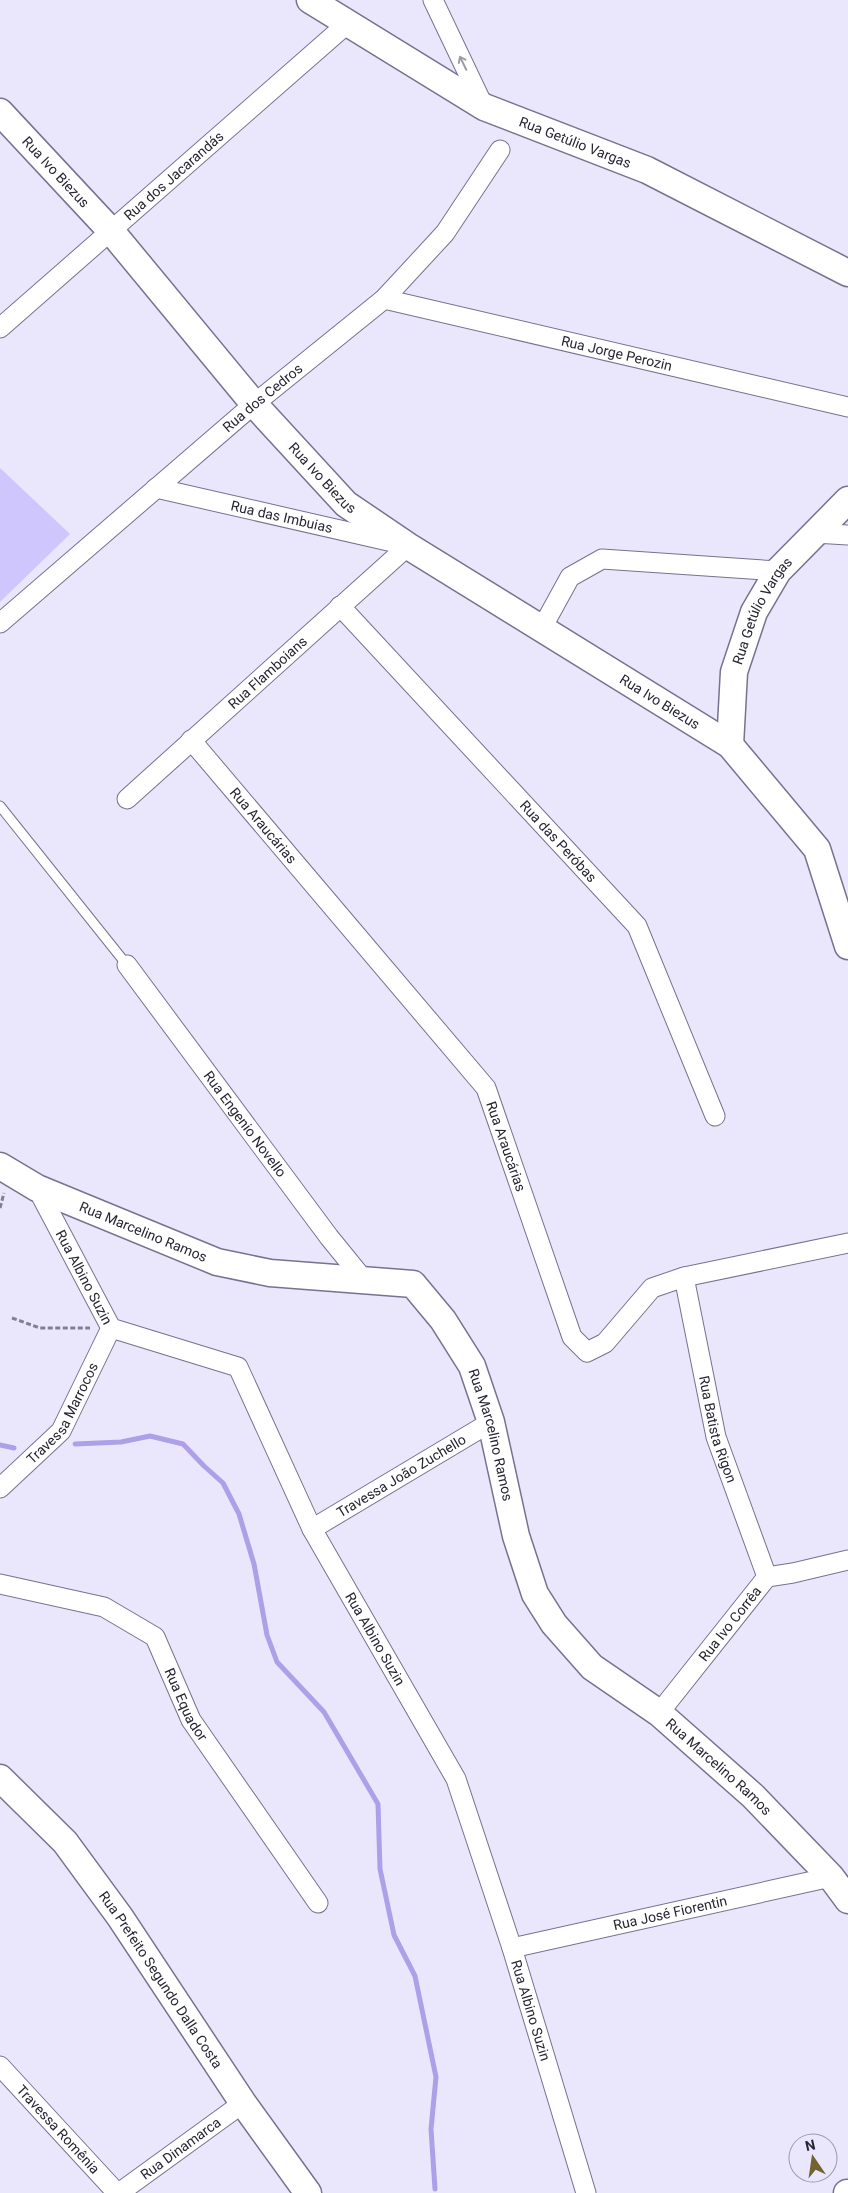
<svg xmlns="http://www.w3.org/2000/svg" width="848" height="2193" font-family="Roboto,sans-serif">
	<style>
		.green { fill: #cfc6fd }
		.lines { fill: none; stroke-linecap: round; stroke-linejoin: round }
		.stream { stroke: #ada0e8; stroke-width: 5 }
		.lane-casing { stroke: #76728f; stroke-width: 11 }
		.street-casing { stroke: #76728f; stroke-width: 21 }
		.secondary-casing { stroke: #76728f; stroke-width: 29 }
		.path { stroke: #828090; stroke-width: 3; stroke-dasharray: 5 2.5; stroke-linecap: butt }
		.lane { stroke: #fff; stroke-width: 9 }
		.street { stroke: #fff; stroke-width: 19 }
		.secondary { stroke: #fff; stroke-width: 26 }
		.oneway { stroke: #9e9da3 }
		.labels { text-anchor: middle; dominant-baseline: central; stroke-width: 5; stroke-linejoin: round; paint-order: stroke }
		.street-label { font-size: 14px; fill: #272532; stroke: #eae7fc }
	</style>
	<rect width="100%" height="100%" fill="#eae7fc"/>
	<path class="green" d="M0,468l70,66 -70,68z"/>
	<g class="lines">
		<path class="stream" d="M75,1444l46,-2 29,-6 33,8 21,22 19,17 16,31 15,50 13,71 10,27 47,50 54,92 2,65 14,66 21,41 21,101 -5,52 4,60
			M0,1445l14,3"/>
		<g class="lane-casing">
			<path id="lane" d="M0,806l127,159"/>
		</g>
		<g class="street-casing">
			<g id="street">
				<path d="M433,0l51,107"/>
				<path id="s1" d="M384,299l464,108"/>
				<path id="s2" d="M0,328l348,-305"/>
				<path id="s3" d="M156,488l241,55"/>
				<path d="M814,533l34,2"/>
				<path id="s4" d="M340,606l297,320 78,190"/>
				<path id="s5" d="M0,623l254,-219 130,-105 61,-66 55,-83"/>
				<path d="M542,628l28,-51 32,-18 176,12"/>
				<path id="s6" d="M191,740l295,348 86,249 15,15 18,-9 47,-55 32,-11 164,-34"/>
				<path id="s7" d="M127,799l281,-253"/>
				<path id="s8" d="M127,965l202,272 35,43"/>
				<path id="s9" d="M37,1188l74,140 127,39 74,162 144,250 56,169 74,245"/>
				<path id="s10" d="M684,1277l32,160 51,140"/>
				<path id="s11" d="M0,1488l61,-57 50,-103"/>
				<path id="s12" d="M312,1529l179,-107"/>
				<path id="s13" d="M0,1584l104,23 51,30 36,83 127,183"/>
				<path id="s14" d="M659,1713l108,-136 26,-4 55,-13"/>
				<path id="s15" d="M512,1948l319,-71"/>
				<path id="s16" d="M0,2066l117,127"/>
				<path id="s17" d="M119,2193l124,-90"/>
			</g>
		</g>
		<g class="secondary-casing">
			<g id="secondary">
				<path id="s18" d="M310,0l174,107 163,63 201,103"/>
				<path id="s19" d="M0,112l111,119 143,173 92,100 62,42 322,199 87,104 31,97"/>
				<path id="s20" d="M730,745l4,-73 20,-60 24,-41 70,-71"/>
				<path id="s21" d="M0,1166l37,22 180,74 53,11 143,11 30,36 29,46 19,56 25,114 19,58 19,30 38,43 67,46 94,83 78,81 17,23"/>
				<path id="s22" d="M0,1778l65,64 55,75 123,186 65,90"/>
				<path d="M847,2193h1"/>
			</g>
		</g>
		<path class="path" d="M0,1208l4,-15
			M12,1318l28,10h50"/>
		<use href="#lane" class="lane"/>
		<use href="#street" class="street"/>
		<use href="#secondary" class="secondary"/>
	</g>
	<defs><path id="oneway-shaft" d="M-6 0H5M1.5-3L5.5 0L1.5 3" fill="none" stroke-width="1.6" stroke-linecap="round" stroke-linejoin="round" transform="scale(1.25)"/></defs>
	<use class="oneway" href="#oneway-shaft" transform="translate(463 63) rotate(-116)"/>
	<g class="labels">
		<g class="street-label">
			<text stroke="none"><textPath href="#s18" startOffset="302">Rua Getúlio Vargas</textPath></text>
			<text stroke="none"><textPath href="#s19" startOffset="82">Rua Ivo Biezus</textPath></text>
			<text stroke="none"><textPath href="#s2" startOffset="231">Rua dos Jacarandás</textPath></text>
			<text stroke="none"><textPath href="#s1" startOffset="239">Rua Jorge Perozin</textPath></text>
			<text stroke="none"><textPath href="#s5" startOffset="346">Rua dos Cedros</textPath></text>
			<text stroke="none"><textPath href="#s19" startOffset="488">Rua Ivo Biezus</textPath></text>
			<text stroke="none"><textPath href="#s3" startOffset="129">Rua das Imbuias</textPath></text>
			<text stroke="none"><textPath href="#s20" startOffset="141">Rua Getúlio Vargas</textPath></text>
			<text stroke="none"><textPath href="#s7" startOffset="189">Rua Flamboians</textPath></text>
			<text stroke="none"><textPath href="#s19" startOffset="894">Rua Ivo Biezus</textPath></text>
			<text stroke="none"><textPath href="#s6" startOffset="112">Rua Araucárias</textPath></text>
			<text stroke="none"><textPath href="#s4" startOffset="321">Rua das Peróbas</textPath></text>
			<text stroke="none"><textPath href="#s8" startOffset="198">Rua Engenio Novello</textPath></text>
			<text stroke="none"><textPath href="#s6" startOffset="518">Rua Araucárias</textPath></text>
			<text stroke="none"><textPath href="#s21" startOffset="158">Rua Marcelino Ramos</textPath></text>
			<text stroke="none"><textPath href="#s9" startOffset="101">Rua Albino Suzin</textPath></text>
			<text stroke="none"><textPath href="#s11" startOffset="99">Travessa Marrocos</textPath></text>
			<text stroke="none"><textPath href="#s10" startOffset="156">Rua Batista Rigon</textPath></text>
			<text stroke="none"><textPath href="#s21" startOffset="608">Rua Marcelino Ramos</textPath></text>
			<text stroke="none"><textPath href="#s12" startOffset="104">Travessa João Zuchello</textPath></text>
			<text stroke="none"><textPath href="#s14" startOffset="114">Rua Ivo Corrêa</textPath></text>
			<text stroke="none"><textPath href="#s9" startOffset="596">Rua Albino Suzin</textPath></text>
			<text stroke="none"><textPath href="#s13" startOffset="240">Rua Equador</textPath></text>
			<text stroke="none"><textPath href="#s21" startOffset="1028">Rua Marcelino Ramos</textPath></text>
			<text stroke="none"><textPath href="#s15" startOffset="162">Rua José Fiorentin</textPath></text>
			<text stroke="none"><textPath href="#s22" startOffset="259">Rua Prefeito Segundo Dalla Costa</textPath></text>
			<text stroke="none"><textPath href="#s9" startOffset="1001">Rua Albino Suzin</textPath></text>
			<text stroke="none"><textPath href="#s16" startOffset="86">Travessa Romênia</textPath></text>
			<text stroke="none"><textPath href="#s17" startOffset="76">Rua Dinamarca</textPath></text>
		</g>
	</g>
	<g transform="translate(813 2158) rotate(347)"><circle r="24" fill="#eae7fc" stroke="#9c99ab"/>
	<path d="M0-4L9 19L0 12L-9 19Z" fill="#726431"/>
	<text y="-8" font-size="14" font-weight="bold" text-anchor="middle" fill="#272532">N</text>
	</g>
</svg>
